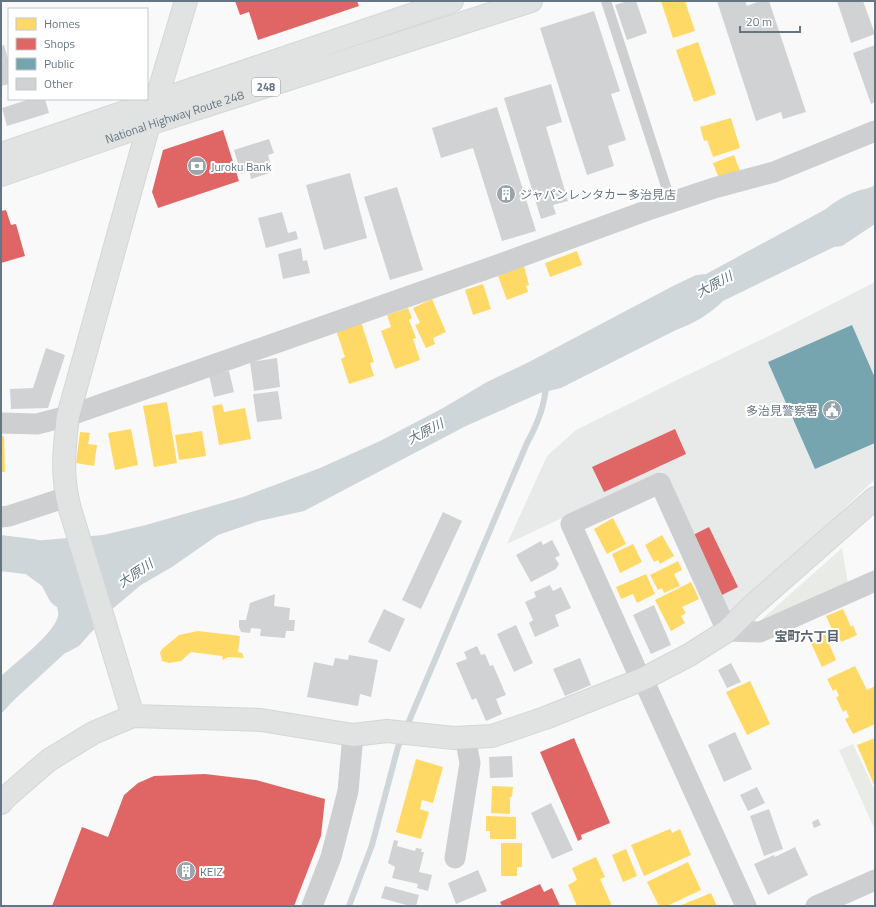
<svg xmlns="http://www.w3.org/2000/svg" width="876" height="907" font-family="'Titillium Web','Noto Sans JP',sans-serif">
	<style>
		.built { fill: #e8e9e9 }
		.green { fill: #e8ebe6 }
		.water { fill: #ced6d9 }
		.homes { fill: #ffd966 }
		.shops { fill: #e06666 }
		.public { fill: #76a5af }
		.lines { fill: none; stroke-linecap: round; stroke-linejoin: round }
		.stream { stroke: #ced6d9; stroke-width: 6 }
		.river { stroke: #ced6d9; stroke-width: 36 }
		.building { fill: #d0d2d3 }
		.secondary-casing { stroke: #d5d6d7; stroke-width: 24 }
		.highway-casing { stroke: #d5d6d6; stroke-width: 24 }
		.lane { stroke: #cecfd0; stroke-width: 10 }
		.street { stroke: #cecfd0; stroke-width: 21 }
		.secondary { stroke: #e1e2e2; stroke-width: 22 }
		.highway { stroke: #e1e2e2; stroke-width: 22 }
		.labels { text-anchor: middle; dominant-baseline: central; stroke-width: 4; stroke-linejoin: round; paint-order: stroke }
		.shield { fill: #fff; stroke: #939fa8; stroke-width: 1 }
		.shield-label { font-size: 11px; font-weight: bold; fill: #657683 }
		.street-label { font-size: 12px; fill: #657683; stroke: #fff }
		.poi-label { font-size: 12px; fill: #657683; stroke: #fff; text-anchor: start }
		.water-label { font-size: 13px; font-style: italic; fill: #60757c; stroke: #fff }
		.neighbourhood-label { font-size: 13px; font-weight: bold; fill: #57646e; stroke: #fff }
	</style>
	<rect width="100%" height="100%" fill="#f9f9f9"/>
	<path class="built" d="M875,282v197l-101,97 -46,38 -66,-143 -155,73 40,-88 29,-26 97,-48 108,-52z"/>
	<path class="green" d="M842,548l6,36 -88,37z
		M853,744l22,47v39l-36,-80z"/>
	<path class="water" d="M875,185v39l-33,22 -8,1 -111,54c-13,13 -30,23 -47,29l-115,58 -21,5 -74,33 -162,85 -45,10 -41,14 -46,32 -31,18 -31,26 -31,35 -15,8 -50,46 -13,14v-38c15,-14 53,-42 57,-60 1,-6 -3,-15 -6,-20 -8,-15 -8,-16 -22,-25l3,-30 70,-6 43,-10 97,-28 77,-29 60,-27 63,-33 44,-26 40,-19 146,-77 23,-11 10,-1 120,-65c9,-8 22,-15 34,-19 6,-1 10,-2 15,-5z"/>
	<path class="homes" d="M661,1h24l10,30 -22,7z
		M698,42l18,52 -22,8 -18,-52z
		M731,118l9,30 -27,9 -6,-17 -3,1 -4,-14z
		M734,155l6,16 -21,8 -6,-16z
		M577,251l5,14 -32,12 -5,-14z
		M524,266l5,19 -3,1 2,6 -21,8 -9,-24z
		M483,284l8,25 -18,6 -8,-25z
		M432,299l14,33 -13,6 2,6 -9,4 -11,-23 5,-2 -7,-15z
		M408,308l4,10 -3,2 7,18 -3,1 7,21 -25,9 -14,-38 10,-4 -4,-12z
		M361,322l13,40 -4,1 4,13 -25,8 -8,-25 4,-2 -9,-27z
		M167,402l10,61 -23,4 -11,-61z
		M222,404l2,8 21,-4 6,31 -32,6 -7,-39z
		M131,429l7,36 -23,5 -7,-37z
		M202,431l4,25 -27,4 -4,-25z
		M80,432l10,1 -2,11 9,1 -3,21 -18,-3z
		M1,436h3l1,36h-4z
		M613,518l13,26 -19,10 -13,-25z
		M662,535l12,21 -14,8 -2,-4 -4,2 -9,-17z
		M633,544l9,18 -22,11 -8,-19z
		M678,561l4,9 -8,4 6,12 -16,7 -2,-5 -4,2 -8,-15z
		M646,574l9,20 -18,9 -4,-9 -12,5 -5,-12z
		M691,582l8,17 -17,8 4,6 -5,3 4,7 -14,8 -16,-31z
		M843,609l8,18 2,-2 4,10 -16,7 -4,-10 -3,2 -8,-18z
		M198,631l42,5 -2,16 4,1 2,5 -16,-1 -5,3 -1,-4 -31,-4 -10,9 -12,2 -7,-2 -2,-8 2,-4 17,-14z
		M825,634l11,26 -14,7 -12,-26z
		M855,666l12,24 8,-4v38l-22,10 -8,-15 4,-2 -3,-7 -3,2 -7,-15 3,-1 -3,-7 -3,2 -6,-12z
		M750,681l20,43 -23,11 -21,-43z
		M875,738v49l-18,-42z
		M416,759l27,8 -10,36 -11,-3 -2,9 9,3 -8,27 -25,-7z
		M492,786l21,1 -1,10h-2v17l-19,-1z
		M486,816l30,1v22h-26v-8h-4z
		M670,829l2,4 8,-4 11,26 -47,21 -13,-31z
		M501,843h21v24h-5v9h-16z
		M626,849l11,27 -14,6 -11,-27z
		M596,857l9,20 -5,2 12,27h-35l-9,-21 9,-5 -5,-12z
		M688,862l13,28 -34,16h-8l-12,-24z
		M711,893l6,13h-38z"/>
	<path class="shops" d="M235,1h122l2,5 -101,34 -9,-28 -9,3z
		M223,130l16,51 -81,27 -6,-16 11,-42z
		M6,210l5,15 5,-1 9,32 -24,7v-52z
		M675,429l11,25 -82,38 -12,-25z
		M709,527l29,60 -16,8 -29,-60z
		M574,738l36,85 -29,12 1,4 -4,2 -38,-89z
		M205,774l51,6 69,19 -4,37 -27,70h-242l30,-79 26,10 16,-42 14,-12 16,-7z
		M540,884l4,8 8,-4 8,18h-58l-2,-4z"/>
	<path class="public" d="M852,325l23,53v65l-60,26 -47,-107z"/>
	<g class="lines">
		<path class="stream" d="M349,906l23,-61 26,-98 129,-304c10,-18 18,-37 19,-58"/>
		<path class="river" d="M1,553l32,4 23,17 9,17"/>
	</g>
	<path class="building" d="M627,1h9l11,32 -20,7 -12,-35z
		M717,1h28l2,5 13,-5h9l37,111 -23,7 -2,-7 -25,9z
		M837,1h26l12,33 -24,9z
		M594,11l26,80 -9,3 15,46 -18,6 6,20 -27,9 -47,-147z
		M4,45l5,17v22l-8,2v-40z
		M875,45v57l-4,2 -18,-51z
		M551,84l11,38 -16,5 22,74 -15,4 3,9 -15,5 -37,-121z
		M30,99h15l4,14 -42,13 -5,-18z
		M497,107l39,124 -34,10 -29,-93 -32,10 -9,-30z
		M269,139l5,14 -6,2 5,17 -22,7 -2,-8 -8,3 -7,-24z
		M350,173l17,65 -43,12 -18,-65z
		M397,187l26,83 -33,10 -26,-83z
		M282,212l6,21 8,-2 2,8 -32,9 -8,-30z
		M301,248l2,13 4,-1 3,13 -27,6 -5,-25z
		M46,348l19,7 -17,53 -37,1 -1,-20 23,-1z
		M277,358l3,29 -26,4 -4,-29z
		M229,371l5,21 -20,5 -5,-22z
		M278,391l4,28 -25,3 -4,-28z
		M443,512l19,9 -41,88 -19,-9z
		M552,540l8,15 -5,3 4,6 -3,5 -25,13 -15,-27 25,-14 2,4z
		M550,585l3,6 8,-4 10,21 -16,7 4,11 -24,11 -6,-14 4,-3 -8,-18 11,-5 -2,-5z
		M275,594l-1,12 16,2 -1,12h6l-1,11h-8l-1,7 -25,-2 1,-7 -10,-1 -1,5 -9,-1 -2,-5v-7h7l4,-17z
		M654,605l17,40 -20,9 -18,-39z
		M384,609l21,10 -15,33 -22,-10z
		M516,625l17,38 -19,9 -17,-38z
		M477,646l4,9 4,-1 5,12 3,-1 13,30 -10,4 6,15 -16,7 -10,-23 -4,2 -16,-37 11,-4 -3,-7z
		M349,655l29,5 -7,37 -11,-3 -2,12 -51,-9 7,-35 19,4 2,-8 13,2z
		M580,658l11,27 -26,11 -12,-27z
		M731,663l10,19 -14,6 -9,-18z
		M735,732l17,37 -28,13 -16,-37z
		M512,756l1,21 -23,1 -1,-21z
		M757,787l8,16 -17,8 -8,-16z
		M551,803l22,47 -21,9 -21,-46z
		M769,809l14,40 -19,7 -14,-40z
		M818,819l3,6 -7,3 -2,-6z
		M394,840l4,1 -1,5 18,5 1,-3 6,1 -1,3h3l-5,20 13,3 -4,16 -11,-3 1,-4 -26,-6 3,-11 -7,-4z
		M795,847l13,28 -40,20 -14,-31 20,-9 1,2z
		M478,870l9,21 -31,13 -8,-21z
		M385,886l34,9 -3,11h-6l-29,-8z"/>
	<g class="lines">
		<g class="secondary-casing">
			<path id="secondary" d="M133,716l-63,-207c-9,-33 -6,-60 -2,-93l81,-292 37,-123
				M1,803l4,-5 44,-38 44,-27 40,-17 128,4 92,15 34,-4 67,7 38,-2 53,-18 98,-39 46,-24 38,-24 25,-25 123,-108"/>
		</g>
		<g class="highway-casing">
			<g id="highway">
				<path d="M1,154l451,-153"/>
				<path id="s1" d="M1,175l148,-51 382,-123"/>
			</g>
		</g>
		<path class="lane" d="M606,1l65,201"/>
		<path class="street" d="M1,423l36,1 31,-8 438,-154 145,-53 63,-21 60,-16 101,-41
			M1,517l8,-1 58,-19
			M455,858l15,-95 -5,-26
			M312,906l19,-49 17,-66 5,-56
			M746,906l-103,-227 -7,-10 -65,-145 89,-41 67,148 33,1 115,-51
			M816,906l59,-26"/>
		<use href="#secondary" class="secondary"/>
		<use href="#highway" class="highway"/>
	</g>
	<defs>
		<g id="bank-disc" transform="scale(1)"><circle r="9.5" fill="#99a4ac" stroke="#fff"/><path d="M-6-4H6V4H-6ZM0-2.3a2.3 2.3 0 1 0 0 4.6a2.3 2.3 0 1 0 0-4.6Z" fill="#fff"/></g>
		<g id="building-disc" transform="scale(1)"><circle r="9.5" fill="#99a4ac" stroke="#fff"/><path d="M-4-6H4V6H1V3H-1V6H-4ZM-2.5-4.3h1.7v1.8h-1.7ZM.8-4.3h1.7v1.8H.8ZM-2.5-1h1.7V.8h-1.7ZM.8-1h1.7V.8H.8Z" fill="#fff"/></g>
		<g id="civic-disc" transform="scale(1)"><circle r="9.5" fill="#99a4ac" stroke="#fff"/><path d="M-.6-6.5H3V-4.5H.6V-3L4-1V1h2V6H-6V1h2V-1L-.6-3ZM-1.2 2.5V6h2.4V2.5Z" fill="#fff"/></g>
	</defs>
	<g fill-rule="evenodd">
		<use href="#bank-disc" x="197" y="166"/>
		<use href="#building-disc" x="506" y="194"/>
		<use href="#civic-disc" x="832" y="410"/>
		<use href="#building-disc" x="186" y="871"/>
	</g>
	<g class="labels">
		<rect class="shield" x="252" y="78" width="28" height="18" rx="3"/>
		<g class="shield-label">
			<text x="266" y="87">248</text>
		</g>
		<g class="street-label">
			<text stroke="none"><textPath href="#s1" startOffset="183">National Highway Route 248</textPath></text>
		</g>
		<g class="poi-label">
			<text x="211" y="166">Juroku Bank</text>
			<text x="520" y="194">ジャパンレンタカー多治見店</text>
			<text x="818" y="410" text-anchor="end">多治見警察署</text>
			<text x="200" y="871">KEIZ</text>
		</g>
		<g class="water-label">
			<text transform="translate(714 284) rotate(-28)">大原川</text>
			<text transform="translate(425 431) rotate(-27)">大原川</text>
			<text transform="translate(135 573) rotate(-34)">大原川</text>
		</g>
		<g class="neighbourhood-label">
			<text x="807" y="636">宝町六丁目</text>
		</g>
	</g>
	<rect width="876" height="907" fill="none" stroke="#657683" stroke-width="4"/>
	<rect x="8" y="8" width="140" height="92" fill="#ffffff" stroke="#c1c8cd"/>
	<rect x="16" y="18" width="20" height="12" fill="#ffd966" stroke="#c1c8cd"/>
	<text x="44" y="28" font-size="12" fill="#657683">Homes</text>
	<rect x="16" y="38" width="20" height="12" fill="#e06666" stroke="#c1c8cd"/>
	<text x="44" y="48" font-size="12" fill="#657683">Shops</text>
	<rect x="16" y="58" width="20" height="12" fill="#76a5af" stroke="#c1c8cd"/>
	<text x="44" y="68" font-size="12" fill="#657683">Public</text>
	<rect x="16" y="78" width="20" height="12" fill="#d0d2d3" stroke="#c1c8cd"/>
	<text x="44" y="88" font-size="12" fill="#657683">Other</text>
	<path d="M740 26v6h60v-6" fill="none" stroke="#657683" stroke-width="2"/>
	<text x="746" y="26" font-size="12" fill="#657683" stroke="#ffffff" stroke-width="3" paint-order="stroke">20 m</text>
</svg>
